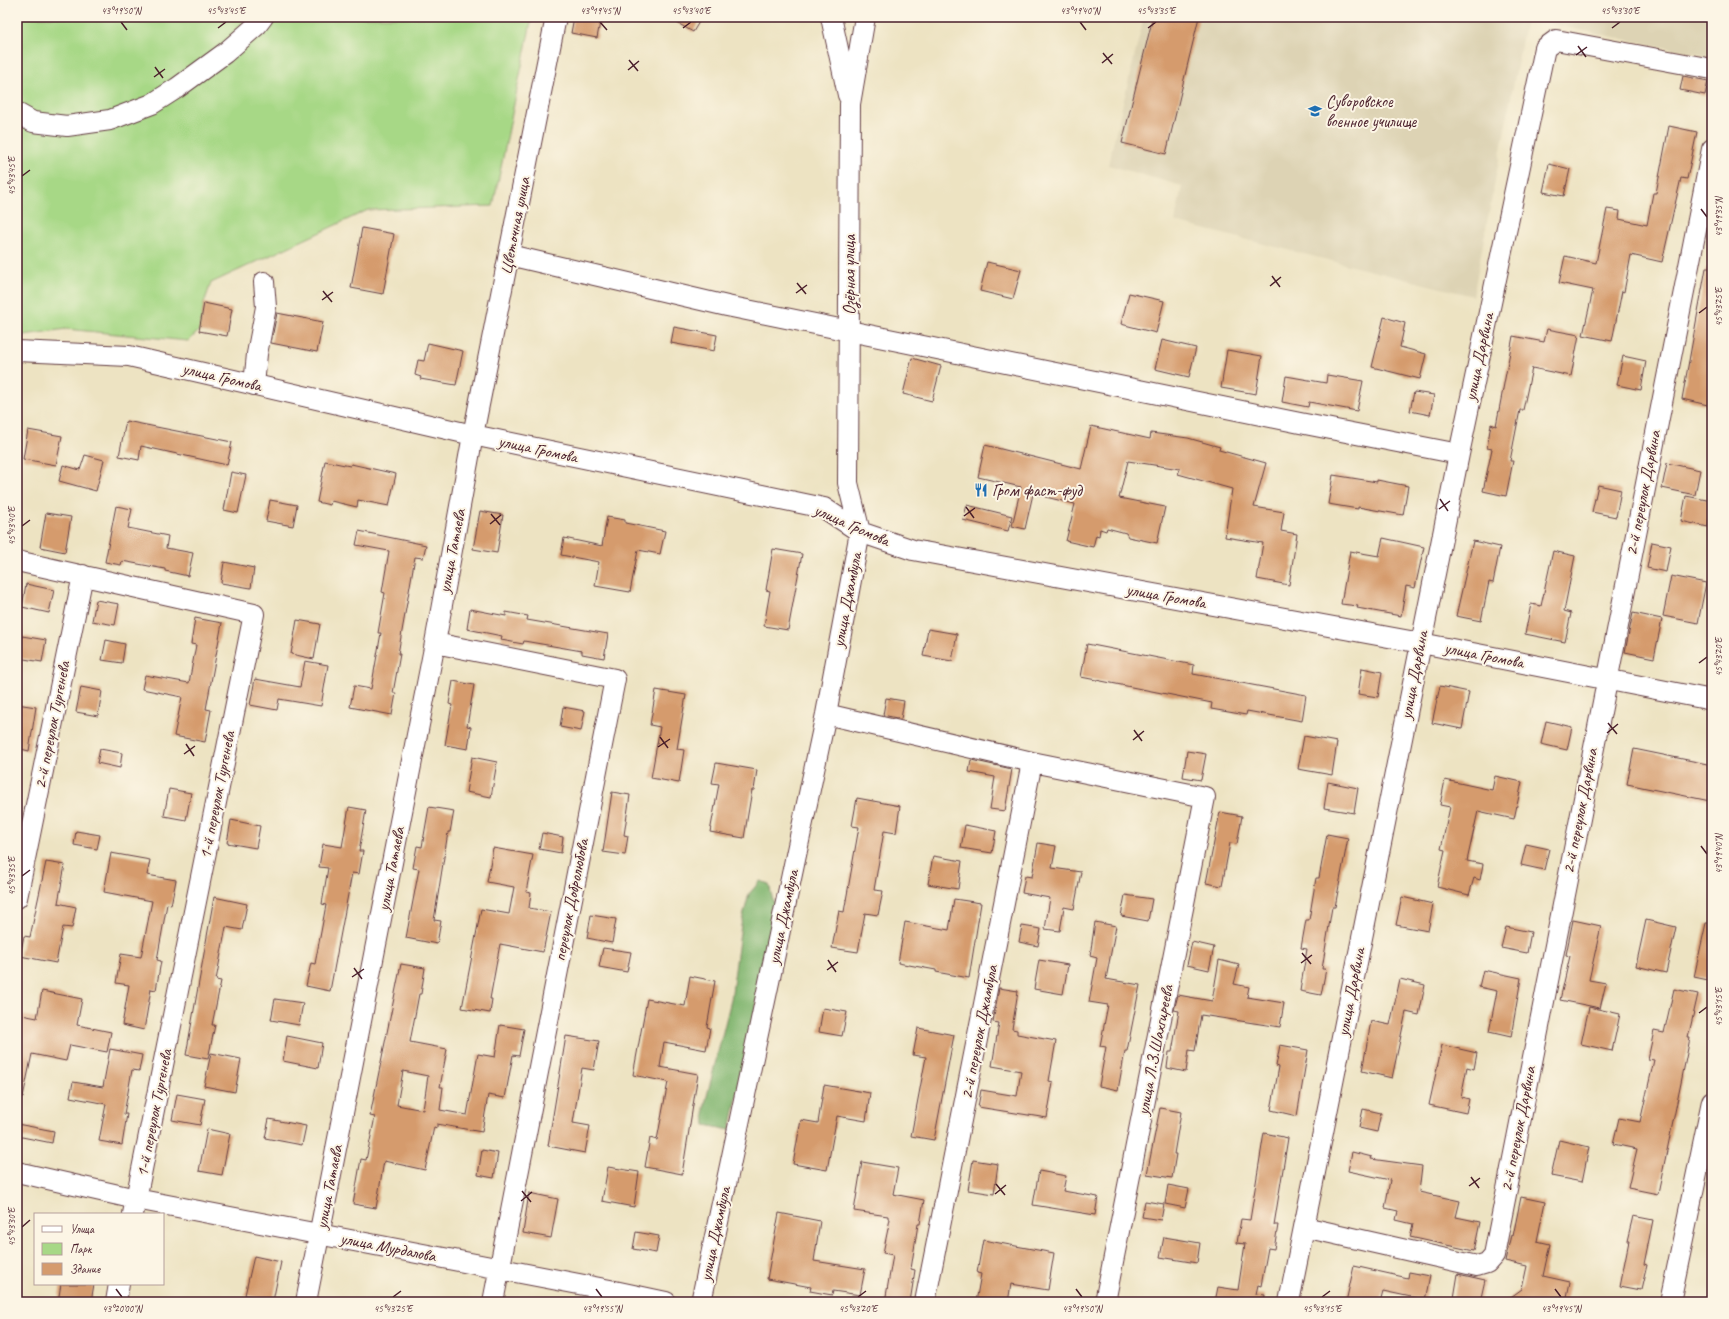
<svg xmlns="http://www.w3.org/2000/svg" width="1729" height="1319" font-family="Caveat,sans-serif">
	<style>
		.built { fill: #ddd3b4 }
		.green { fill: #a7d886; stroke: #787c58 }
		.forest { fill: #85b873; stroke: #686c4f }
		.building { fill: #d59b6d; fill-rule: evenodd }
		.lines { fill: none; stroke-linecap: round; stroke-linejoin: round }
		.minor-casing { stroke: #623c42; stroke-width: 22 }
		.minor { stroke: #fff; stroke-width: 20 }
		.ticks { fill: none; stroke: #4a1f2b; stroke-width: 1.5 }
		.labels { text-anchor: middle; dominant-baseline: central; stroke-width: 4; stroke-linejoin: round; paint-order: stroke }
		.poi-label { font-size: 17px; fill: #4a1f2b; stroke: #fcf5e5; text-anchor: start }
		.street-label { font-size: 17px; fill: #4a1f2b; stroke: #fcf5e5 }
		.neatline { fill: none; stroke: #4a1f2b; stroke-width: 1.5 }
		.ticks-label { font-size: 10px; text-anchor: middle; fill: #4a1f2b }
	</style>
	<rect width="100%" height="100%" fill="#fcf5e5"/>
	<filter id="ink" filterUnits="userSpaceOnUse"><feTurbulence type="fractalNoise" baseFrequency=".025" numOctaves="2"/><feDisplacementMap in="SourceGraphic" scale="8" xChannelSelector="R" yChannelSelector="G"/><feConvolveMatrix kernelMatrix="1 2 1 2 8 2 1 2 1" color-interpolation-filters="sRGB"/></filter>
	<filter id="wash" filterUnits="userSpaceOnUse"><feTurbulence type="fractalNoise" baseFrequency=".012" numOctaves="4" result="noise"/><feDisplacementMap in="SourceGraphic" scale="16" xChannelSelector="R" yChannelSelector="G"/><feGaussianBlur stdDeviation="0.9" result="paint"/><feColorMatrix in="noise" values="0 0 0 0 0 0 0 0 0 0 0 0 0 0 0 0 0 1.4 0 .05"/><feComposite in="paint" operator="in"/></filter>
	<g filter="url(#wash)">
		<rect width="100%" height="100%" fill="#ede3c2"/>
		<path class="built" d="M1144,17h568v40l-186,-38 -53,277 -298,-74 7,-36 -74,-21z"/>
		<path class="green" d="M17,17h515l-39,189 -125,4 -157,73 -7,20 -5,28 -11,10 -122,-12 -49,7z"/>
		<path class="forest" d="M760,881l9,3 4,17 4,6 -47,223 -25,-5 -1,-17 27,-108 10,-75 8,-31z"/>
		<g id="blocks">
			<path class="building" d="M574,17h27l-4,21 -26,-5z
				M667,17h35l-9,15z
				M1153,17h46l-33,137 -44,-11z
				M1683,76l25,5 -3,14 -25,-5z
				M1669,126l28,6 -10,47 -6,-1 -19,84 -31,-7 -7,37 -2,-1 -10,50 -29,-6 10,-45 -34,-7 6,-27 31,7 11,-54 13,2 -1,8 28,6 6,-32h3z
				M1549,164l21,5 -6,27 -21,-4z
				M362,228l32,6 -11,60 -32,-6z
				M987,262l34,8 -8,29 -33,-8z
				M1706,268h6v88l-3,16h3v34l-30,-7z
				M1129,293l35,8 -8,32 -35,-9z
				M204,303l28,6 -5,27 -28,-5z
				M277,313l46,9 -6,30 -46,-9z
				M1384,317l21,6 -5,24 26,7 -6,25 -48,-12z
				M674,327l43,8 -3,16 -43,-8z
				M1547,329l32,6 -8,41 -39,-8 -9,42h-3l-10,51h3l-7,35 -23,-5 9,-42 -5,-1 4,-24 5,2 17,-90 31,6z
				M1162,340l34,8 -7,29 -34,-8z
				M428,343l35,8 -7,34 -36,-6 1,-2 -6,-2 3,-15 6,1z
				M1227,350l35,6 -6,38 -35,-6z
				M1623,356l23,5 -5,29 -24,-5z
				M912,358l29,8 -9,35 -29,-7z
				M1327,375l36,6 -6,30 -48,-9 -1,5 -26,-5 4,-26 40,7z
				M1414,392l20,3 -4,20 -20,-4z
				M126,421l106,21 -5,23 -86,-19 -2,14 -20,-4z
				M1091,426l59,13 1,-6 37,5 32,9 -1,3 47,13 -12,44 30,5 -3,19 16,3 -8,51 -32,-6 6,-36 -38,-6 7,-48 -54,-15 2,-5 -52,-8 -9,37 46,9 -8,36 -29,-6 -2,-4 -19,-5 -1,3 -6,-2 -1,7 -3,-1 -3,12 -27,-6 9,-37 -42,-10 -8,35 -13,-3 9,-39 -43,-10 7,-32 96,24z
				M28,430l34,6 -6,29 -33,-6z
				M85,455l19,5 -8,31 -37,-10 4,-16 17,5z
				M325,461l25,5 1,-2 45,10 -7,32 -31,-6 -1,7 -26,-6 -1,4 -13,-3z
				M1667,463l33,7 -5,25 -33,-7z
				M231,472l15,3 -8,38 -14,-3z
				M1333,475l44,7v-2l31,6 -5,29 -45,-8v2l-30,-5z
				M1598,485l23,5 -5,27 -24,-5z
				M1686,496l26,5 -4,26 -27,-6z
				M270,500l27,5 -4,21 -27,-5z
				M967,505l45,11 -4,15 -45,-11z
				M116,506l16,3 -4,19 40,8 -2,12 27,5 -5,23 -23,-5v-2l-43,-8 -1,4 -16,-3z
				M480,511l23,4 -6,38 -24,-4z
				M46,513l25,4 -6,35 -25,-5z
				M607,517l18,3v3l40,8 -5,23 -22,-4 -8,42 -35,-6 4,-24 -38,-7 3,-17 38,8z
				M359,531l67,14 -3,13 -8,-1 -17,97h2l-7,39h3l-4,22 -42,-8 4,-21 17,3 10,-56h-3l7,-40 -3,-1 7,-41 -33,-6z
				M1383,538l41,9 -9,41 -9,-2 -5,30 -44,-8 1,-2 -17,-2 9,-53 29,5z
				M1473,541l27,6 -7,36 -4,-1 -8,39 -25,-5z
				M1652,542l19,4 -5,26 -19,-4z
				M773,549l29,5 -14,76 -24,-4 6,-35 -4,-1z
				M1553,551l22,5 -11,55 7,2 -6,29 -40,-8 6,-30 10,2z
				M224,562l30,6 -3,20 -30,-5z
				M1671,576l35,7 -8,40 -35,-7z
				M26,584l28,6 -5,23 -27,-6z
				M96,600l23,4 -4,21 -23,-4z
				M470,609l36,7v-4l22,4 -1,4 81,14 -4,24 -22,-4v-3l-58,-10 -1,3 -22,-4 1,-4 -35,-7z
				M1633,613l29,6 -8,39 -29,-6z
				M195,618l27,5 -16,86 5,1 -6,32 -31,-6 8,-39 -40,-8 3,-14 44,8 7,-38 -5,-1z
				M297,620l23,4 -6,35 -23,-5z
				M928,629l29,5 -5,27 -29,-5z
				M22,636l24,4 -4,22 -24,-4z
				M106,640l19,4 -3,19 -20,-3z
				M1087,644l107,21 -1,9 113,21 -4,26 -55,-10 -1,4 -35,-6 1,-6 -131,-26z
				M305,661l23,4 -7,41 -42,-7 -2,11 -27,-5 5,-26 45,8z
				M1362,668l20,4 -4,25 -20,-3z
				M453,681l21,4 -7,41 4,1 -3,22 -23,-4 7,-40 -3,-1z
				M1440,686l29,6 -7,37 -30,-6z
				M81,687l21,4 -4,25 -22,-4z
				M656,690l30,5 -9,54 7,1 -5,33 -28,-5 9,-51 -10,-2z
				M886,698l18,3 -3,18 -18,-4z
				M17,704l19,3 -7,44 -12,-3z
				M563,707l22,4 -4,20 -21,-4z
				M1546,721l26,6 -5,23 -26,-6z
				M1304,736l33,6 -5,33 -34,-6z
				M100,749l22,4 -2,15 -23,-5z
				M1634,749l78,16v28l-2,8 -83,-17z
				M1187,751l19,3 -5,26 -18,-3z
				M472,757l25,5 -6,35 -25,-5z
				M971,760l41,9 -7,42 -15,-2 5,-32 -26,-5z
				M716,763l41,7 -3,20h-2l-8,48 -34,-6 9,-48 -7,-1z
				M1495,776l27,6 -8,37 -36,-8 -11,50 16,3 -3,16 -6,-2 -5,17 -32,-8 8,-37 -4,-1 9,-42 -10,-2 5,-25 47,10z
				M1328,782l30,6 -4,25 -30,-5z
				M169,789l22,4 -5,27 -22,-4z
				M612,792l18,3 -6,40 4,1 -3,19 -22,-3z
				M857,798l43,8 -4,27 -12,-2 -10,59 9,1 -5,24 -13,-2 -7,39 -26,-4 7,-37 5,1 15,-85 -7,-1z
				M349,807l17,3 -7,41h4l-4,23 -7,-1 -22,118 -24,-5 5,-23 4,1 11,-59 -4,-1 6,-36 -9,-1 4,-23 19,3z
				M429,807l25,4 -4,21h-2l-14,88 7,1 -4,23 -31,-6 13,-69 -6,-1 4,-22 5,1z
				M1220,812l22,4 -5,28 -7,-1 -8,43 -16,-3z
				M231,820l29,6 -4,22 -29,-5z
				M965,825l31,6 -4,22 -31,-5z
				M76,831l24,4 -3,14 -23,-4z
				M542,833l21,4 -2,16 -22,-4z
				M1327,834l21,4 -13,69h-3l-10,62h4l-5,26 -21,-4 7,-42 -6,-1 5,-28h3l7,-42h3z
				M1038,843l18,3 -4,22 29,4 -7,37 -10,-2 -4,24 -15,-2 5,-31 -28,-5 3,-17 7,1z
				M1526,844l23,5 -5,21 -23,-5z
				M493,848l40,7 -7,37 5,1 -2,15 22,4 -8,40 -43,-8 -10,55h2l-2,14 -28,-5 19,-99 28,5 5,-27 -27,-5z
				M111,853l39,7 -3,15 29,5 -5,25 -4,-1 -10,56 4,1 -5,29 -5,-1 -7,41 -22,-5 7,-40 -13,-2 5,-29 20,3 11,-56 -48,-9z
				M933,856l29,5 -4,28 -30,-5z
				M46,862l19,3 -7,38 18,4 -4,21 -9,-1 -7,36 -36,-7 4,-20 6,1z
				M1125,895l27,4 -4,22 -27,-5z
				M214,897l33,7 -5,26 -16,-3 -10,53 5,1 -9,44h3l-7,34 -22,-4z
				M1402,897l31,7 -5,27 -32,-6z
				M954,899l27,4 -12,75 -33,-6v-2l-38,-7 7,-41 44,8z
				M591,915l25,4 -4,24 -25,-5z
				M1573,920l28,6 -12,54 17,3 -6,25 -40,-8 10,-44 -4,-1z
				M1646,920l30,7 -10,46 -30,-7z
				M1095,922l21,4 -10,53 34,6 -13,66h-2l-7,39 -19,-4 7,-39 -6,-1 8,-41 -19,-3 8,-44 -7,-2z
				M1706,923h6v37l-4,20 -14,-3z
				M1022,926l19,3 -3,17 -19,-4z
				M1506,927l25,5 -4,21 -26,-5z
				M1192,942l22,5 -5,23 -22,-5z
				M603,948l28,4 -4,20 -28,-5z
				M1039,960l29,5 -5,29 -29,-5z
				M1219,960l20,5 -5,19 15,3 -2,10 37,6 -4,24 -79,-12 -6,36 -6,-1 -3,22 -19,-4 2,-16h3l7,-41 -5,-1 4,-15 34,6z
				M401,964l24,4 -4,26h-2l-9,48 37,7 -7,38h3l-3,23 27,5 11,-61 17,3 5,-32 24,4 -5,27 -6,-1 -8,43 -17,-3 -6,37 -45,-8v4l-3,-1 -9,43 -41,-9 -8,47 -23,-4 8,-45 5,1 9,-43 -5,-1zM403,1071l25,5 -5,34 -26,-5z
				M1483,970l38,8 -10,59 -22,-5 8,-41 -18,-4z
				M690,976l25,5 -8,46 3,1 -4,22 -42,-8 -4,25 38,7 -16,100 -37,-7 5,-29 7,2 11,-58 -35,-7 14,-76 38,7z
				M1400,979l25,6 -6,30 -13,-3 -14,66 -30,-7 9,-50 19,4z
				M999,988l19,3 -6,38 5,1v4l39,7 -7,40 4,1 -6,36 -69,-11 3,-17 36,6 4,-25 -29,-5 7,-43 -6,-1z
				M1674,989l24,5 -10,44h2l-9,45 -23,111 -30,-6 9,-39 -24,-5 6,-26 21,4 14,-62 -6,-1 6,-28 10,2z
				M42,991l40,8 -5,26 34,7 -4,20 -37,-7 -4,16 -34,-7 -9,43 -6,-1v-82l20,4z
				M275,999l28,4 -4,22 -28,-5z
				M1589,1007l31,7 -8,37 -31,-7z
				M823,1008l24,4 -5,24 -23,-4z
				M918,1028l36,7 -20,105 -23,-4 15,-79 -13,-2z
				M287,1036l35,7 -4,25 -35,-7z
				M566,1036l33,5 -5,29 -12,-2 -9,55 17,3 -5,27 -37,-7z
				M1280,1045l28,5 -11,66 -26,-6 8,-43 -3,-1z
				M1442,1045l35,8 -3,16 -7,-2 -6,30 8,2 -3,14 -37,-8z
				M110,1049l32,6 -3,16 -7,-1 -8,44h3l-5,31 -23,-4 7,-37 -36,-7 3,-15 30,5z
				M211,1053l30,6 -6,33 -31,-6z
				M824,1085l46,8 -4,28 -29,-5 -10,54 -34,-6 8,-44 17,3z
				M177,1094l28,5 -5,26 -28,-5z
				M1160,1108l21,4 -7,42h2l-4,24 -25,-4z
				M1363,1109l18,4 -4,19 -18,-4z
				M269,1119l37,7 -4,19 -37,-7z
				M17,1124l37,7 -2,12 -35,-7z
				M207,1129l23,5 -8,41 -23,-4z
				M1264,1133l24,5 -14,87h4l-4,24 -6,-1 -7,38 -3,-1 -2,9 9,1 -1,7h-49l3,-15 20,3 7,-46 -8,-1 4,-24 9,1z
				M1559,1140l30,7 -7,35 -31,-6z
				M482,1150l16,3 -4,25 -16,-3z
				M1352,1152l20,5 -1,2 51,7 -3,26 41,9 -4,16 24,5 -6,29 -64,-14 3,-13 -17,-4 2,-9 -13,-3 5,-28 -42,-9z
				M973,1160l25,4 -4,30 -26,-4z
				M862,1162l36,6 -5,26 31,6 -4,24h-2l-7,45 4,1 -5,32h-25l8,-47 -10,-2 7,-34 -2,-1v-2l-34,-5z
				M608,1167l31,5 -5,35 -32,-6z
				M1039,1171l27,5 -3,15 35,6 -3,18 -62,-10z
				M1168,1185l21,4 -4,19 -20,-4z
				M529,1193l29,6 -7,39 -28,-5z
				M1521,1197l24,5 -8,39 13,3 -7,32 27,6 -4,20h-62l18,-13 5,-23 -22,-5 6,-26 2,1z
				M1145,1201l19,3 -3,16 -19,-3z
				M779,1213l41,8 -6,40 51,8 -5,26 -27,-4 -1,4 -22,-4 1,-4 -44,-8z
				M1633,1216l20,4 -9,44 3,1 -6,25 -21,-4 9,-45h-2z
				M636,1232l23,4 -3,17 -23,-4z
				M1164,1237l36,6 -3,20 -37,-6z
				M983,1240l71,13 -6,37 -37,-6 -3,18h-32l5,-28 -4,-1z
				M254,1256l27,6 -8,39 -28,-6z
				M1354,1266l54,12 1,-6 21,4 -5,24 -42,-9 -3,11h-34z
				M1458,1274l27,6 -5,22h-9l-17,-4z
				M61,1284h33l-3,18h-33z"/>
		</g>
	</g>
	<g filter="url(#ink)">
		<use href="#blocks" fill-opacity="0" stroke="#623c42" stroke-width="1"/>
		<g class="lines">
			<g class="minor-casing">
				<path id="minor" d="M831,17l17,78
					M17,113l16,9 34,4 43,-6 42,-16 25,-16 48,-35 32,-28 6,-8
					M509,255l218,51 573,117 159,31
					M17,351l112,5 344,79 351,73 36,24 53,18 508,93 291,57
					M254,385l3,-31 9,-47 -2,-25
					M17,561l237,53 -121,600
					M435,643l180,36 -122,623
					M826,714l206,48 173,35 -100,505
					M17,898l66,-323
					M17,1172l119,27 474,91 56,12
					M1304,1227l173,39 10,-3 7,-8 218,-1106
					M116,1302l3,-18
					M306,1302l129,-659 38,-208 83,-418
					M701,1302l125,-588 34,-182 -12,-49 2,-379 15,-87
					M925,1302l107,-540
					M1289,1302l170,-848 86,-406 11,-8 156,29
					M1670,1302l42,-201"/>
			</g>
			<use href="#minor" class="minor"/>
		</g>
	</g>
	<path class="ticks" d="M121,22l6,8M600,22l7,8M1080,22l6,8M218,28l8,-6M683,28l8,-6M1148,28l8,-6M1612,28l8,-6M1578,46l8,11M1103,53l9,11M1576,55l11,-8M629,60l9,11M1102,63l11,-9M155,67l8,11M628,70l11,-9M154,77l11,-8M22,176l8,-6M1701,209l6,8M1272,276l8,11M797,283l9,11M1270,286l11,-9M323,291l9,11M796,293l11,-8M322,300l11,-8M1699,313l8,-6M1440,499l8,12M966,507l8,11M1439,509l11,-8M491,514l9,11M964,516l11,-8M490,524l11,-9M22,526l8,-6M1699,663l8,-6M1608,723l9,11M1134,730l8,11M1607,733l11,-9M660,737l8,11M1133,740l11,-9M186,744l8,12M658,747l12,-8M184,754l11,-8M1701,846l6,8M22,876l8,-6M1302,953l9,11M828,960l8,12M1301,963l11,-8M354,968l8,11M827,970l11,-8M352,977l12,-8M1699,1013l8,-6M1471,1177l8,11M996,1184l9,11M1469,1186l11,-8M522,1191l9,11M995,1194l11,-9M521,1201l11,-9M22,1227l8,-7M116,1289l6,8M596,1289l6,8M1076,1289l6,8M1555,1289l6,8M393,1297l8,-6M858,1297l8,-6M1322,1297l8,-6"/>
	<defs>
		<g id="university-bare" transform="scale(1.08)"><path d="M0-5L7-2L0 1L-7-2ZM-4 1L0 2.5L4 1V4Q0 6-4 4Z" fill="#1f6fb2" stroke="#fcf5e5" stroke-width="2.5" paint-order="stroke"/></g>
		<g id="restaurant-bare" transform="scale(1.08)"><path d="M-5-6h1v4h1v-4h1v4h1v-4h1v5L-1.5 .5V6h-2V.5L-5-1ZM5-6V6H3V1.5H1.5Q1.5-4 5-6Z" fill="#1f6fb2" stroke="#fcf5e5" stroke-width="2.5" paint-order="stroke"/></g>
	</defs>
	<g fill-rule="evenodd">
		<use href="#university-bare" x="1315" y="111"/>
		<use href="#restaurant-bare" x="981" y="490"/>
	</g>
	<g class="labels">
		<g class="poi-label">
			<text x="1326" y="101">Суворовское<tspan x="1326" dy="20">военное училище</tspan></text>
			<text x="992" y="490">Гром фаст-фуд</text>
		</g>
		<g class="street-label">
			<text transform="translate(515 226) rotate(-79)">Цветочная улица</text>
			<text transform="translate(849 275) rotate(-90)">Озёрная улица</text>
			<text transform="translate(1479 357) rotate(-78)">улица Дарвина</text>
			<text transform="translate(222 377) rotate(13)">улица Громова</text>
			<text transform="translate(538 449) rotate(12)">улица Громова</text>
			<text transform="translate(1643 493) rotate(-79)">2-й переулок Дарвина</text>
			<text transform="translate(852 525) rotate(24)">улица Громова</text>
			<text transform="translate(452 551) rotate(-79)">улица Татаева</text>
			<text transform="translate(1166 596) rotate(10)">улица Громова</text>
			<text transform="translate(847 600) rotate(-79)">улица Джамбула</text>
			<text transform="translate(1484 655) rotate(11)">улица Громова</text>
			<text transform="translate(1414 675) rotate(-79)">улица Дарвина</text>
			<text transform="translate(52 725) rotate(-79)">2-й переулок Тургенева</text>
			<text transform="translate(217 795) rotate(-79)">1-й переулок Тургенева</text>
			<text transform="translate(1580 811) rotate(-79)">2-й переулок Дарвина</text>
			<text transform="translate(391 869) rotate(-79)">улица Татаева</text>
			<text transform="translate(571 900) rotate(-79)">переулок Добролюбова</text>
			<text transform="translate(783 917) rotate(-78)">улица Джамбула</text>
			<text transform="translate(1351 992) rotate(-79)">улица Дарвина</text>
			<text transform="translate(979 1032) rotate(-79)">2-й переулок Джамбула</text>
			<text transform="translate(1155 1050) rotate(-79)">улица Л.З.Шахгиреева</text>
			<text transform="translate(154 1113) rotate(-79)">1-й переулок Тургенева</text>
			<text transform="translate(1518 1129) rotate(-79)">2-й переулок Дарвина</text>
			<text transform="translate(329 1187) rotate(-79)">улица Татаева</text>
			<text transform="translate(715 1234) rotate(-78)">улица Джамбула</text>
			<text transform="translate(388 1247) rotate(11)">улица Мурдалова</text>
		</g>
	</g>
	<rect width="1729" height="1319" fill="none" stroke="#fcf5e5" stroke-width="44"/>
	<rect x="34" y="1213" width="130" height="72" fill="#fcf5e5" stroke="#b59f9b"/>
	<rect x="42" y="1226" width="20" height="6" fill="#ffffff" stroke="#b59f9b"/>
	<text x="70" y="1233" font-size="12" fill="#4a1f2b">Улица</text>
	<rect x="42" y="1243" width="20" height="12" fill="#a7d886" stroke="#b59f9b"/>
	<text x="70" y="1253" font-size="12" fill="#4a1f2b">Парк</text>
	<rect x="42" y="1263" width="20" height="12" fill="#d59b6d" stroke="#b59f9b"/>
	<text x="70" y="1273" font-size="12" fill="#4a1f2b">Здание</text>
	<rect x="22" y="22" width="1685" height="1275" class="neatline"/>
	<g class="ticks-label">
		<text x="121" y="14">43°19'50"N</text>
		<text x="226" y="14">45°43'45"E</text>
		<text x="600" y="14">43°19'45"N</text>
		<text x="691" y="14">45°43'40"E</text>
		<text x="1080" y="14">43°19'40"N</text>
		<text x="1156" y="14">45°43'35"E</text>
		<text x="1620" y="14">45°43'30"E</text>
		<text transform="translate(11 176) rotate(-90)" y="4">45°43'45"E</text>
		<text transform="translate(1718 217) rotate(-90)" y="4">43°19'35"N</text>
		<text transform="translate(1718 307) rotate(-90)" y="4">45°43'25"E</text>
		<text transform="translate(11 526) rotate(-90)" y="4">45°43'40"E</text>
		<text transform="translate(1718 657) rotate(-90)" y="4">45°43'20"E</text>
		<text transform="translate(1718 854) rotate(-90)" y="4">43°19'40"N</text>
		<text transform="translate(11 876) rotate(-90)" y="4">45°43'35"E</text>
		<text transform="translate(1718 1007) rotate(-90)" y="4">45°43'15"E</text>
		<text transform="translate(11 1227) rotate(-90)" y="4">45°43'30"E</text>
		<text x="122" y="1312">43°20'00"N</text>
		<text x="393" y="1312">45°43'25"E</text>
		<text x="602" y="1312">43°19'55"N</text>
		<text x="858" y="1312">45°43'20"E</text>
		<text x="1082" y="1312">43°19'50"N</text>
		<text x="1322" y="1312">45°43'15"E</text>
		<text x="1561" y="1312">43°19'45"N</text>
	</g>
</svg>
